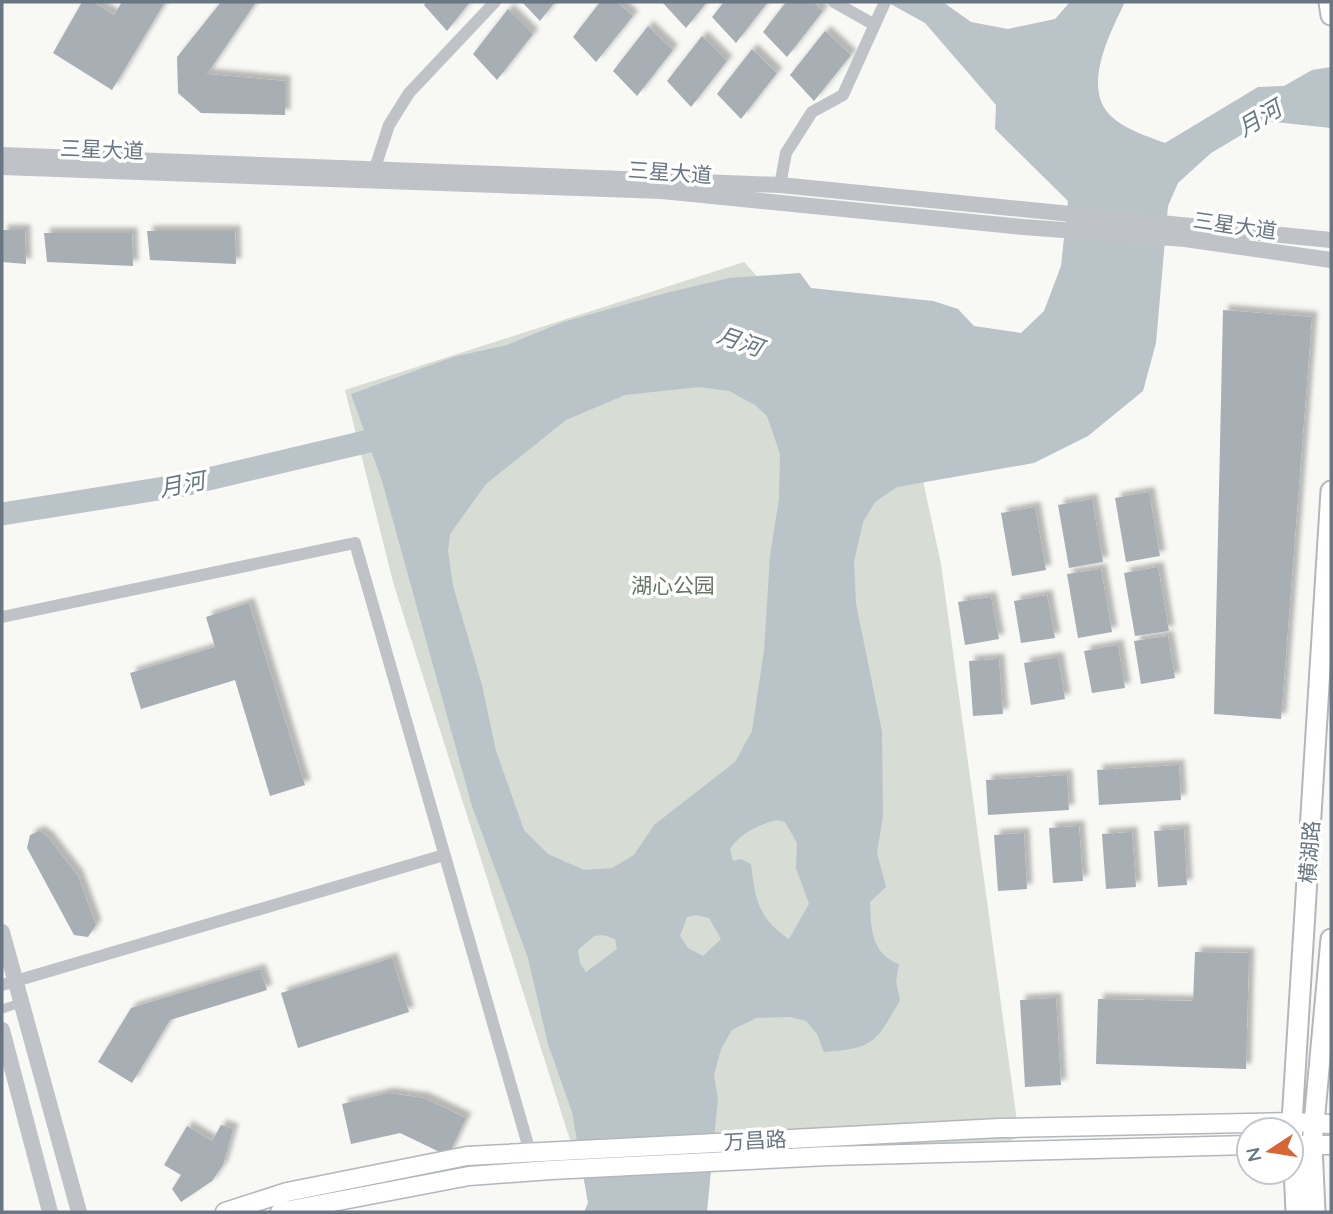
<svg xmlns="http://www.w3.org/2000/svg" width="1333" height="1214" font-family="Quicksand,'Noto Sans SC',sans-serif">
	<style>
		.green { fill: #d7dcd5 }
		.water { fill: #b9c3c8; fill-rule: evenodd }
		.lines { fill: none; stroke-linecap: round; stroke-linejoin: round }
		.river { stroke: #b9c3c8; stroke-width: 23 }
		.building { fill: #a7aeb4; filter: url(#shadow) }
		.secondary-casing { stroke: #b2b7bc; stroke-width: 21 }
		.trunk-casing { stroke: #b3b6ba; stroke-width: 23 }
		.pedestrian { stroke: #bfc3c7; stroke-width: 9 }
		.minor { stroke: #bfc3c7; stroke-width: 12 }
		.tertiary { stroke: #bfc3c7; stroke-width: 16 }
		.secondary { stroke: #fff; stroke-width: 18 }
		.trunk { stroke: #fff; stroke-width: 19 }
		.labels { text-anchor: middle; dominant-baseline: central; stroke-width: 7; stroke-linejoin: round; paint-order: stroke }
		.street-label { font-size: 21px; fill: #697684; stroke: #fff }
		.park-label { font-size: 21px; fill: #667763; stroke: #fff }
		.water-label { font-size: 23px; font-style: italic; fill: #657780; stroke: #fff }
	</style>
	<defs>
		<filter id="shadow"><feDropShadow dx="5.5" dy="-5.5" stdDeviation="2" flood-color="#0004"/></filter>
	</defs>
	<rect width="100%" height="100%" fill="#f8f8f5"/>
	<path class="green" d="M744,262l172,186 25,116 78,572 -9,5 -432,24 -185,-583 -48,-192z"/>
	<path class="water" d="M887,2h56l28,20 37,7 47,-10 15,-17h55c-14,29 -45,87 -13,115 14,13 35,19 53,26l93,-56 26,-1 28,-16 19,-3v61l-66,-7 -54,32 -33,30 -10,23 -12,137 -13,48 -55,45 -54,27 -137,24 -22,15 -12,20 -9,40 2,42 26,128 1,83 -6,38 9,34 -16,15c1,26 1,52 29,62l-3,17 4,19c-25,44 -26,48 -76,52l-7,-18 -11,-13 -16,-4 -34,1 -24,12 -11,19 -7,26 4,24 -11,113h-123l4,-9 -16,-91 -24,-68 -20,-86 -56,-152 -90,-325 -31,-87 102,-37 54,-12 56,-23 103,-29 63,-15 71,-5 11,15 122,13 25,8 16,17 47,7 23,-22 17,-45 7,-65 -73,-72 1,-24 -71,-82zM699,387l30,4 26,14 12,11 13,38 -1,45 -9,57 -6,94 -12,81 -17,31 -81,63 -20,30 -22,13 -28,2 -36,-16 -24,-24 -28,-79 -14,-66 -29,-99 -5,-35 2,-17 36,-50 80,-64 59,-25zM776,820l9,2 12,21 -1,25 13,36 -20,35c-31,-21 -34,-40 -38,-75l-10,-5 -8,2 -3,-12c12,-17 27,-23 46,-29zM696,915l13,3 12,21 -18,17 -15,-8 -8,-12 7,-19zM603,935l12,4 2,10 -31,23 -6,-9 -2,-13 16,-14z"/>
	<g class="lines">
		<path class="river" d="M2,514l181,-29 216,-51"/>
	</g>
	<path class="building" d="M82,2h11l21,13 8,-13h43l-53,88 -59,-37z
		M221,2h35l-49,72 78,7v34l-84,-2 -23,-20 -1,-36z
		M426,2h44l-23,29 -23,-26z
		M522,2h33l-15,19z
		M600,2h17l16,14 -37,46 -23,-25z
		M662,2h45l-21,26z
		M724,2h44l-32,41 -24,-26z
		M786,2h27l10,9 -36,46 -24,-25z
		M508,9l25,25 -36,46 -24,-26z
		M648,26l25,24 -36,46 -24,-25z
		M825,31l26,24 -37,46 -24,-26z
		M702,36l25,25 -36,46 -24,-26z
		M752,49l25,24 -36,46 -24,-25z
		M2,230h23l1,34 -24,-2z
		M147,231h88l1,33 -86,-4z
		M44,233h88l1,33 -86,-4z
		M1223,310l89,7 -31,402 -67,-5z
		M1149,492l11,64 -34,6 -11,-64z
		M1092,499l11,63 -34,6 -11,-63z
		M1035,507l11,63 -34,6 -11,-63z
		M1158,567l11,64 -34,5 -11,-63z
		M1101,569l11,63 -34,6 -11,-64z
		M1047,595l8,43 -34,5 -7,-42z
		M991,597l8,42 -34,6 -7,-43z
		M249,603l56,182 -35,11 -35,-116 -94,29 -11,-36 85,-26 -9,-30z
		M1168,636l7,42 -34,6 -7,-43z
		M1118,645l7,43 -33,5 -8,-42z
		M1058,657l7,42 -34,6 -7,-42z
		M999,659l4,55 -30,2 -4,-55z
		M1179,765l2,35 -82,5 -2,-35z
		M1067,775l2,35 -81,5 -2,-35z
		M1079,826l4,55 -30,2 -4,-55z
		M1184,829l3,56 -29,2 -4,-56z
		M39,831l9,6 30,39 18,49 -8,12 -14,-2 -47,-87 3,-13z
		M1132,832l4,55 -30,2 -4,-55z
		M1024,833l3,56 -29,2 -4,-56z
		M1195,952l54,1 -3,116 -150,-5 2,-65 95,2z
		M392,958l17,54 -111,36 -17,-55z
		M260,969l7,21 -97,30 -38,63 -34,-21 33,-54z
		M1056,998l5,87 -36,2 -5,-87z
		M388,1093l36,5 42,20 -18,38 -48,-23 -49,11 -9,-40z
		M221,1125l12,4 -10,36 -11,16 -31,21 -9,-13 9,-14 -17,-10 23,-39 25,15z"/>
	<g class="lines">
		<g class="secondary-casing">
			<path id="secondary" d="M1300,1145h31
				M225,1212l62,-20 180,-36 533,-28 292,-6 39,2
				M280,1212l189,-36 82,-6 277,-14 421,-11"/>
		</g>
		<g class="trunk-casing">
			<path id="trunk" d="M1329,2l2,13
				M1296,1212l-4,-90 39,-631
				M1315,1212l-3,-67 19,-206"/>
		</g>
		<path class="pedestrian" d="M2,1009l19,-6"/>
		<path class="minor" d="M834,2l39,22
			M375,168l14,-43 20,-32 86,-91
			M780,185l6,-32 26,-41 31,-17 42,-93
			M2,617l353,-74 175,609
			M2,985l442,-130"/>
		<path class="tertiary" d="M2,155l778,30 551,55
			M2,167l660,24 361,36 162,12 146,21
			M2,932l77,280
			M2,1030l48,182"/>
		<use href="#secondary" class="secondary"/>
		<use href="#trunk" class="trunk"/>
	</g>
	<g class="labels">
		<g class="street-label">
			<text transform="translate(102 149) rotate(2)">三星大道</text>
			<text transform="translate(670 172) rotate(4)">三星大道</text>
			<text transform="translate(1235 225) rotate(8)">三星大道</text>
			<text transform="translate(1309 852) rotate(-86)">横湖路</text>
			<text transform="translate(755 1140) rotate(-3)">万昌路</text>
		</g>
		<g class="park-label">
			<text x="673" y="585">湖心公园</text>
		</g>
		<g class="water-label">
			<text transform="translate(1259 118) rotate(-31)">月河</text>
			<text transform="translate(740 341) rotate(19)">月河</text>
			<text transform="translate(182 484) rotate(-11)">月河</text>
		</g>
	</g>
	<rect width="1333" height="1214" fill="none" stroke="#697684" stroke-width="7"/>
	<g transform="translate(1270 1151) rotate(258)"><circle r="33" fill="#ffffff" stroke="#c3c8ce" stroke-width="2"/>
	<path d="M0-5L12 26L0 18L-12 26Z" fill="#d86535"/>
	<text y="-10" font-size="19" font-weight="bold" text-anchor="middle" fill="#697684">N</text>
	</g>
</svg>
